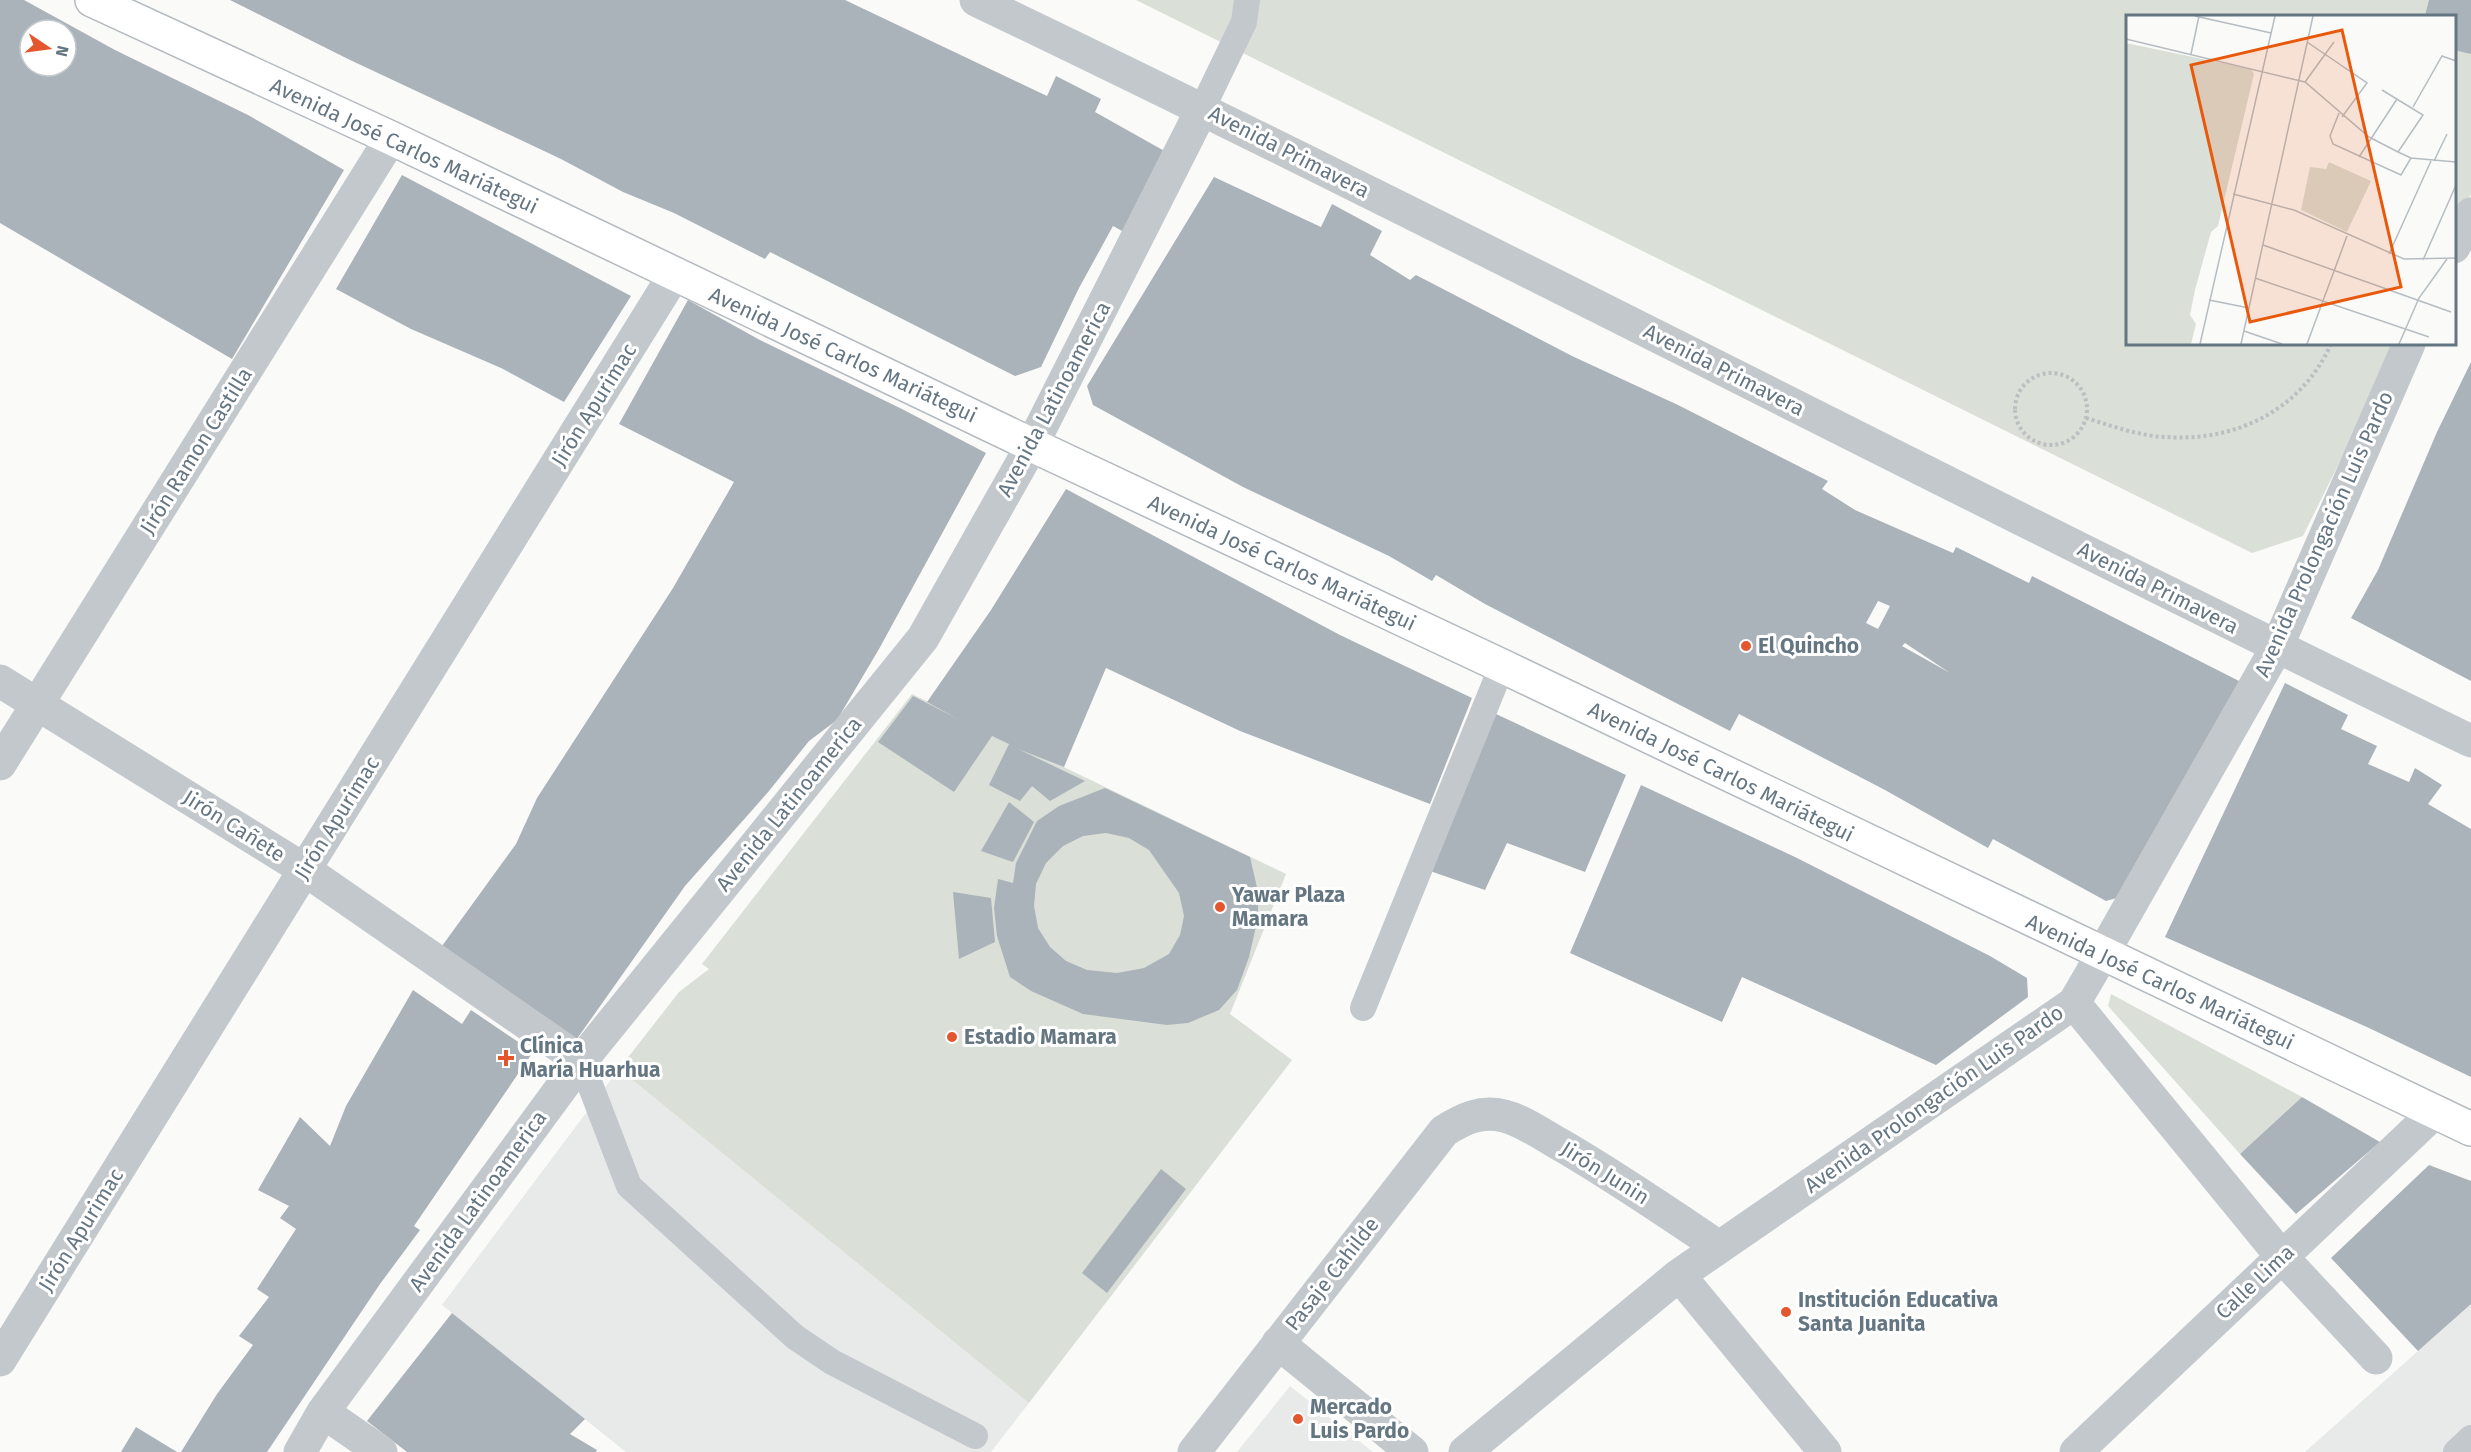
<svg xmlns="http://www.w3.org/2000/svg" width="2471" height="1452" font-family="'Fira Sans',sans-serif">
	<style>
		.built { fill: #e8e9e9 }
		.green { fill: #dadfd7 }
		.building { fill: #aab3b9; fill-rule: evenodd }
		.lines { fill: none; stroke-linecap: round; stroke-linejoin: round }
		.secondary-casing { stroke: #b3babf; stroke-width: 36 }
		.path { stroke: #bbbfc2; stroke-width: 4; stroke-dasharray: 3 3; stroke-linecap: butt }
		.service { stroke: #c3c8cc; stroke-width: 26 }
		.minor { stroke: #c3c8cc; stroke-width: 33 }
		.tertiary { stroke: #c3c8cc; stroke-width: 33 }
		.secondary { stroke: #fff; stroke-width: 33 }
		.poi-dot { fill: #e4572e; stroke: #fff; stroke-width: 2 }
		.labels { text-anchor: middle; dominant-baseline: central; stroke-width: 6; stroke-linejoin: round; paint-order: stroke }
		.street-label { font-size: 21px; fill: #657683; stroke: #fff }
		.poi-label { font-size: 21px; font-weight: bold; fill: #657683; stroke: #fff; text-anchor: start }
		.inset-road { fill: none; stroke: #b5bdc2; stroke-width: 1.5 }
		.view { fill: #e8590c; fill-opacity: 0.15; stroke: #e8590c; stroke-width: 3 }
		.inset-edge { fill: none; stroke: #657683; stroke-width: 3 }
	</style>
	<rect width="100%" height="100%" fill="#fafaf8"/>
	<path class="built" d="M619,1069l410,334 -38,49h-365l-184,-147z
		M2471,1304v148h-166l113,-101z
		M1290,1386l83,66h-136z"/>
	<path class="green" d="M1136,0h1335v194l-16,34 -1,-212h-326v328h270l-95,192 -51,17z
		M912,694l374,180 -56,140 62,46 -263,343 -410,-334 60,-77 30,-23 -7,-5z
		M2111,994l191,103 -62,57 -132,-148z"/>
	<path class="building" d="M0,0h24l91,50 133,65 96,55 -112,189 -232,-136zM30,30h36v36h-36z
		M230,0h615l202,96 9,-20 45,23 -6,13 73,41 -44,79 -11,-6 -34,62 -38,79 -26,9 -245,-124 -5,7 -91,-46 -51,-21 -62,-33 -213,-100z
		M2429,0h42v54l-17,-4v-34h-29z
		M402,175l229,121 -67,106 -63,-34 -90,-39 -75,-40z
		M1214,177l107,50 11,-23 50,27 -12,24 40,25 6,-5 156,81 106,49 150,76 -6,8 33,21 98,43 3,-6 73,36 3,-7 209,106 -114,213 -21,6 -113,-62 -5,9 -103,-58 -146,-76 -9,17 -245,-127 -49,-29 -4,6 -43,-25 -146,-69 -150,-82 -6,-19zM1878,601l12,5 -12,23 -12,-6zM1905,643l45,30 -48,-27z
		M688,300l70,39 144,70 84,44 -107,196 -42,71 -28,21 -40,50 -84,95 -111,157 -132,-97 74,-102 21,-46 136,-210 61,-106 -115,-58z
		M2471,362v319l-120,-63 27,-48 59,-138z
		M1066,489l274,146 132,63 -42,106 -190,-73 -134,-63 -42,99 -46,-18 67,32 -35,20 -18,-15 -12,15 -31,-16 20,-41 -17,-8 -38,56 -76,-50 35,-46 45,23 -31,-17 64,-92z
		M2285,683l63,32 -7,14 36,17 -9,18 41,18 6,-14 27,17 -14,19 43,25v248l-102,-49 -204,-91z
		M1496,714l130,61 -41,97 -78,-29 -22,47 -58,-20z
		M1641,785l156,73 193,98 37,22 1,19 -92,68 -194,-88 -20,45 -152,-69z
		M1105,788l145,69 8,35v26l-9,39 -12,33 -18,20 -31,13 -21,2 -84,-11 -52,-23 -21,-14 -13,-41 -3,-28 4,-29 15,4 3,-20 21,-42 22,-15zM1106,833l23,5 20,12 30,43 5,23 -4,19 -11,19 -25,14 -27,5 -30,-3 -21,-9 -16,-14 -12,-19 -4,-22 2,-22 10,-21 17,-17 20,-10z
		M1009,802l25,20 -21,40 -32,-11z
		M953,892l38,6 4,44 -36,17z
		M413,990l49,34 9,-14 62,42 -119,174 6,4 -40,54 -113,168h-86l36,-58 36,-49 -14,-9 30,-39 -12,-8 39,-60 -16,-11 9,-12 -31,-16 42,-73 30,29 16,-40z
		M2302,1097l78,45 -84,72 -56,-60z
		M2429,1165l42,16v123l-53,47 -87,-93z
		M1161,1169l25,20 -79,104 -25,-20z
		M452,1313l133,106 -15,15 27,16 -1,2h-189l-40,-31z
		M136,1427l41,25h-56z"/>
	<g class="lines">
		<g class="secondary-casing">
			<path id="secondary" d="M92,0l299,138 641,307 470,221 969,463"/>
		</g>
		<path class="path" d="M2015 409a36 36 0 1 1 72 0a36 36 0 1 1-72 0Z
			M2086,418c26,8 53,18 80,19 71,5 136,-28 165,-93"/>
		<path class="service" d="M1202,109l42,-87 3,-22
			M1363,1008l139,-342
			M581,1061l48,125 166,151 37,25 143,74
			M2456,1452l15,-14"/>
		<path class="minor" d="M0,681l305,189 276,191
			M0,764l391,-626
			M2074,1003l208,254 94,101
			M1679,1275l146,177
			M1278,1343l134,109
			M0,1360l674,-1085
			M323,1412l58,40
			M300,1452l23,-40 258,-351 342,-423 109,-193 170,-336
			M1194,1452l250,-321c19,-12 37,-21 60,-15 20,5 39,19 57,29 55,32 106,67 158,102
			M1465,1452l214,-177 395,-272 28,-48
			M2076,1452l359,-340"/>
		<path class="tertiary" d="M976,0c501,240 994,499 1495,741
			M2454,247l17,-33
			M2102,955l175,-308 132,-303"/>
		<use href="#secondary" class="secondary"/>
	</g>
	<g class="poi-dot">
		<circle cx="1746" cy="646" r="6"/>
		<circle cx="1220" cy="907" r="6"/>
		<circle cx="952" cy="1037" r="6"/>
		<path d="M503 1049h6v6h6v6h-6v6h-6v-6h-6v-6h6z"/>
		<circle cx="1786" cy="1312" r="6"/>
		<circle cx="1298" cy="1419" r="6"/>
	</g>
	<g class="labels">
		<g class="street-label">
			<text transform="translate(404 146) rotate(25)">Avenida José Carlos Mariátegui</text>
			<text transform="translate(1289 152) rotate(27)">Avenida Primavera</text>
			<text transform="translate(843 355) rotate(25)">Avenida José Carlos Mariátegui</text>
			<text transform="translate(1724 370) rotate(27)">Avenida Primavera</text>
			<text transform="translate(1054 399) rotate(-62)">Avenida Latinoamerica</text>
			<text transform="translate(594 405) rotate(-58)">Jirón Apurimac</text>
			<text transform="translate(196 451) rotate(-58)">Jirón Ramon Castilla</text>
			<text transform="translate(2324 534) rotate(-66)">Avenida Prolongación Luis Pardo</text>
			<text transform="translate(1282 563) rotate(25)">Avenida José Carlos Mariátegui</text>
			<text transform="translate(2158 588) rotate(27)">Avenida Primavera</text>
			<text transform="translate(1721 772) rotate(26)">Avenida José Carlos Mariátegui</text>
			<text transform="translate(789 804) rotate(-51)">Avenida Latinoamerica</text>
			<text transform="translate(337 818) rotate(-58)">Jirón Apurimac</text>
			<text transform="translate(234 826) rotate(32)">Jirón Cañete</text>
			<text transform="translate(2160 982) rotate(25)">Avenida José Carlos Mariátegui</text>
			<text transform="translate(1934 1099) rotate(-35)">Avenida Prolongación Luis Pardo</text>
			<text transform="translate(1605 1173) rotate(32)">Jirón Junin</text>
			<text transform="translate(478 1201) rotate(-54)">Avenida Latinoamerica</text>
			<text transform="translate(81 1230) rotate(-58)">Jirón Apurimac</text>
			<text transform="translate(1332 1274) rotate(-52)">Pasaje Cahilde</text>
			<text transform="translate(2255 1282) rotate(-43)">Calle Lima</text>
		</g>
		<g class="poi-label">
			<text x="1758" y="646">El Quincho</text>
			<text x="1232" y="895">Yawar Plaza<tspan x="1232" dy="24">Mamara</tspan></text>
			<text x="964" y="1037">Estadio Mamara</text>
			<text x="520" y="1046">Clínica<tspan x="520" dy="24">María Huarhua</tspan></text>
			<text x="1798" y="1300">Institución Educativa<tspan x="1798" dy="24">Santa Juanita</tspan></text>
			<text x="1310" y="1407">Mercado<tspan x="1310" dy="24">Luis Pardo</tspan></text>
		</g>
	</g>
	<g transform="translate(2126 15)">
		<rect width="330" height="330" fill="#fafaf8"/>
		<path d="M0,28l125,26 3,5 -36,152 -7,6 -16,58 -5,25 6,9 -5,20h-65zM203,147l42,19 -24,51 -46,-22 9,-43 16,2z" fill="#dadfd7"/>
		<path class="inset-road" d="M69,1l76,17M0,24l179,43 64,55 29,15 13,6 45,4M181,27l60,41 -25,34M65,39l8,-38M179,67l29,-40M256,75l41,25 -25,37M287,92l29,-51 14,5M213,98l-9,23 3,8 68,31 10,-17M233,142l38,-58M308,146l13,-27M107,179l61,16 110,49 52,-1M137,230l188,67M263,239l42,-93M297,245l33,-75M129,263l174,59M83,285l40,8M118,316l38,13M74,329l75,-328M115,329l72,-328M181,329l40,-108M273,329l20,-46 28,-39"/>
		<path class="view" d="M216,15l59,257 -151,35 -59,-257z"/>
		<rect width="330" height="330" class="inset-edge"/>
	</g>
	<g transform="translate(48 48) rotate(103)"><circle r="28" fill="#ffffff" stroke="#c1c8cd" stroke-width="1.5"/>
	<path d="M0-4.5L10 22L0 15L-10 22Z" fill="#e4572e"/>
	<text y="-9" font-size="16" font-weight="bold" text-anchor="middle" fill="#657683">N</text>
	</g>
</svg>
